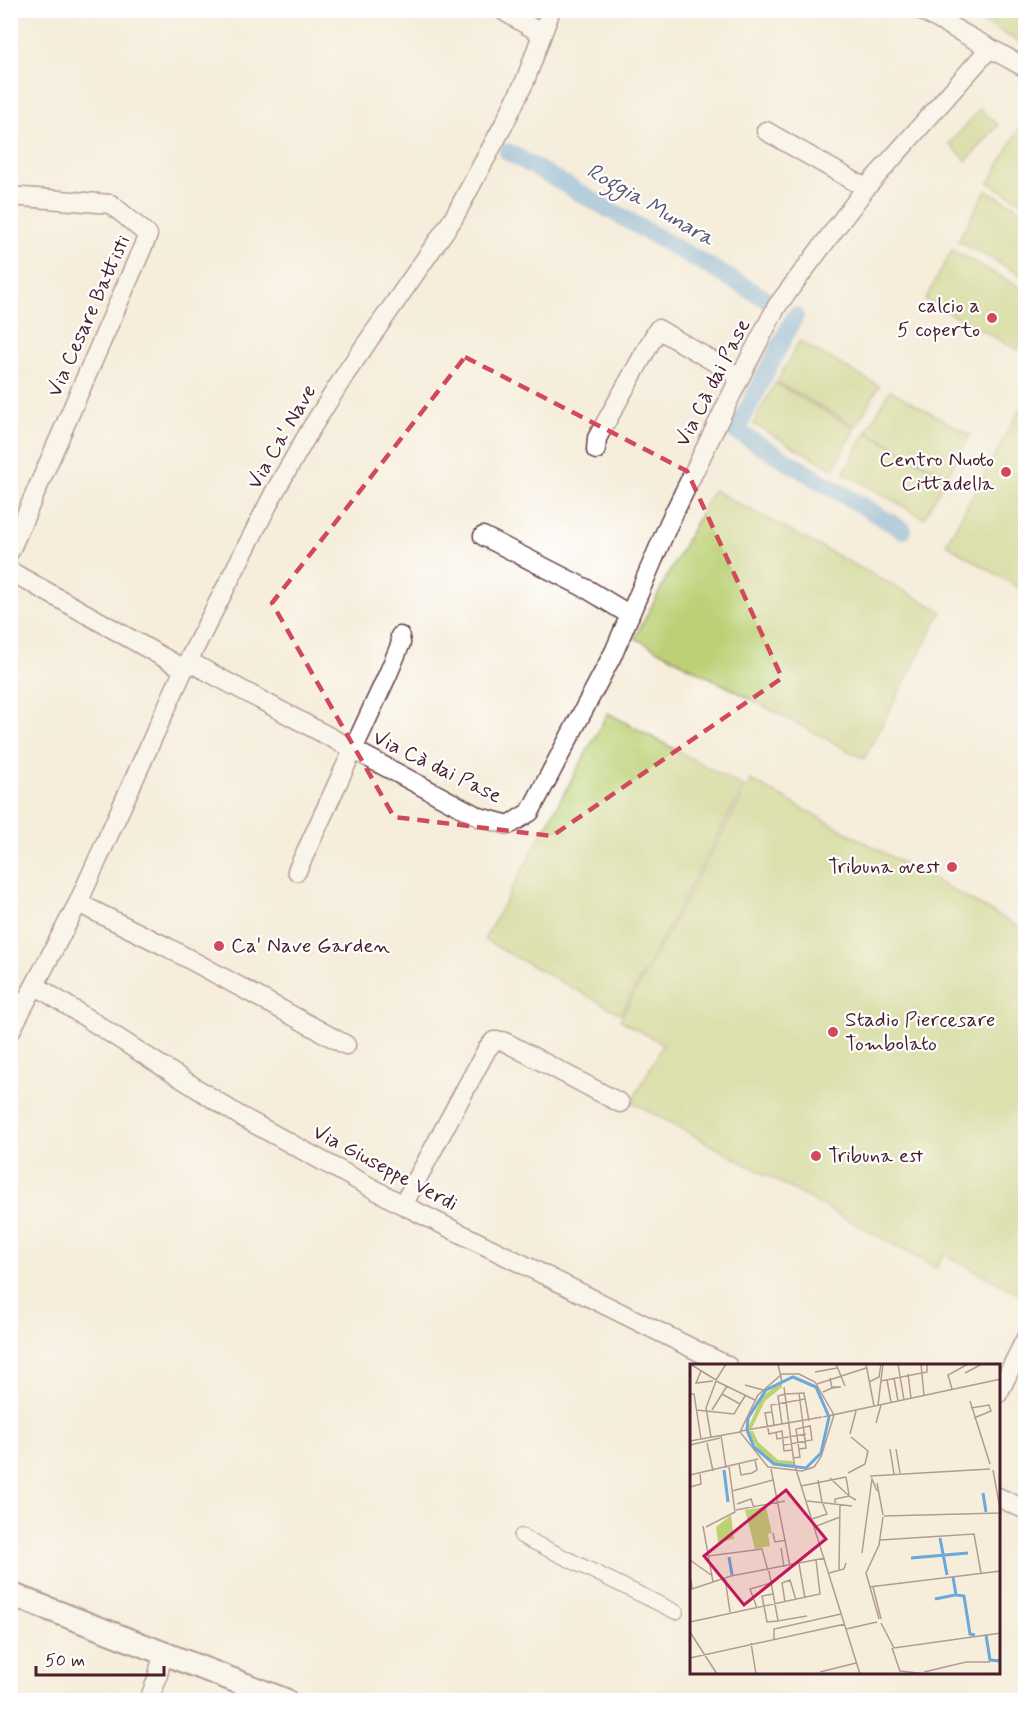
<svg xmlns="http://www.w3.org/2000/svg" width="1036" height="1711" font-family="Mynerve,sans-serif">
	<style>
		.grass { fill: #bcd074; stroke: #837850; stroke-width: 1.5 }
		.park { fill: url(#park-tufts); stroke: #837850; stroke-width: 1.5 }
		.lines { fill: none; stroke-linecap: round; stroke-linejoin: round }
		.canal { stroke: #69a9dc; stroke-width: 18 }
		.pedestrian-casing { stroke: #643e45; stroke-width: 16 }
		.minor-casing { stroke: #643e45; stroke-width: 21 }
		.tertiary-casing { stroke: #643e45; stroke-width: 26 }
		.pedestrian { stroke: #fff; stroke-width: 14 }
		.minor { stroke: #fff; stroke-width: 18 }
		.tertiary { stroke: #fff; stroke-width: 22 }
		.marked { fill: none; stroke: #d1495b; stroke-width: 4.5; stroke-dasharray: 12 8; stroke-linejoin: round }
		.poi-dot { fill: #d1495b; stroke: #fff; stroke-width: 2 }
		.labels { text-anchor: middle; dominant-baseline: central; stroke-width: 4.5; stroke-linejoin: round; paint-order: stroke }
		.poi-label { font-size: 21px; fill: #4a1f2b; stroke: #fff; text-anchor: end }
		.street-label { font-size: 21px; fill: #4a1f2b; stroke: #fff }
		.water-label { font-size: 22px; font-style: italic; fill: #565672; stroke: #fff }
		.inset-river { fill: none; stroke: #69a9dc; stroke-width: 3 }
		.inset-road { fill: none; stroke: #b19b94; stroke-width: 1.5 }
		.view { fill: #c2185b; fill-opacity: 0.15; stroke: #c2185b; stroke-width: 3 }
		.inset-edge { fill: none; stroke: #4a1f2b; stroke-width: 3 }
	</style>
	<defs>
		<pattern id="park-tufts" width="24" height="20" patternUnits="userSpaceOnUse" patternTransform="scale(1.5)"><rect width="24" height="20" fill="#bcd074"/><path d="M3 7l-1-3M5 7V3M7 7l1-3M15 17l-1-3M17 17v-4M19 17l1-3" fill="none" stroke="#a3b265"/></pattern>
	</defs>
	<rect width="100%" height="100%" fill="#fff"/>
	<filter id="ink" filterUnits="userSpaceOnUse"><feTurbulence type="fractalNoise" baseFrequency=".0167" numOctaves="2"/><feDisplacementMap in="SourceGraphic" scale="12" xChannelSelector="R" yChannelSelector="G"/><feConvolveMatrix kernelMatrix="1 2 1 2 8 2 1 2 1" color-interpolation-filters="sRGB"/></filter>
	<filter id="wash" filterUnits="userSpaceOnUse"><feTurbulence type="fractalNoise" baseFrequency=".008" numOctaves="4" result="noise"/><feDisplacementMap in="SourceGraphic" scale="24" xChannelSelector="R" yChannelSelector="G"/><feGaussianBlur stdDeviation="1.35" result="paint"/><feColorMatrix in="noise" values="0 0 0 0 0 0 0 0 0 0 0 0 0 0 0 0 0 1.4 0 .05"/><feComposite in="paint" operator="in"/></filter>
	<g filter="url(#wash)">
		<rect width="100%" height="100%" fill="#f6edda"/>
		<path class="grass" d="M980,109l18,16 -31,36 -18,-17z
			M1021,125l4,3v75l-36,-20z
			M986,190l39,22v65l-67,-36z
			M952,250l73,40v46l-7,14 -93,-50z
			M799,341l80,45 -23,40 -79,-44z
			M775,383l80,45 -22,41 -80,-45z
			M890,390l80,45 -23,41 -80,-45z
			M1025,400v192l-79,-48z
			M866,432l80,45 -22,41 -80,-45z
			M713,490l229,121 -78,148 -229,-121z
			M608,713l136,74 -123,227 -137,-74z
			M751,780l274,150 1,362 -3,4 -79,-42 -8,14 -304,-166 31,-58 -43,-24z"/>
		<path class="park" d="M963,11h62v34z"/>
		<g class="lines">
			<path class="canal" d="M508,152l260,148
				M795,316l-59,115 167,99"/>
		</g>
	</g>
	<g filter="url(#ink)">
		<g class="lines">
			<g class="pedestrian-casing">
				<path id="pedestrian" d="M521,1536l155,76"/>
			</g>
			<g class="minor-casing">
				<path id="minor" d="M502,10l40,24
					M921,10l105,58
					M766,131l100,57
					M10,196l101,8 37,31 -138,316
					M596,450l1,-12 61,-109 82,48
					M483,536l104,53 43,26
					M10,571l174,98
					M188,661l291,156 30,8 21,-13 84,-160 55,-129 71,-146 37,-71 89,-118 123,-139
					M297,871l91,-197 13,-31 -1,-7
					M78,903l89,44 179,98
					M35,985l205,131 163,89 325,161
					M10,1032l68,-129 106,-234 90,-176 38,-66 36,-57 105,-151 50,-93 22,-45 26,-71
					M403,1205l84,-156 7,-8h8l7,3 111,59
					M998,1394l28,-56
					M998,1497l28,13
					M149,1700l8,-21 6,-26"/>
			</g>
			<g class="tertiary-casing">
				<path id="tertiary" d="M10,1594l275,106"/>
			</g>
			<use href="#pedestrian" class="pedestrian"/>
			<use href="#minor" class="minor"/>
			<use href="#tertiary" class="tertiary"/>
		</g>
	</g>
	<path d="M0 0H1036V1711H0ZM465,357l222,114 95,207 -230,158 -158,-19 -122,-214z" fill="#f6edda" fill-opacity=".55" fill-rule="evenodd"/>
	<path class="marked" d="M465,357l222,114 95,207 -230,158 -158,-19 -122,-214z"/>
	<g class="poi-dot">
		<circle cx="992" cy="318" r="6"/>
		<circle cx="1006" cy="472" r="6"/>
		<circle cx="952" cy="867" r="6"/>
		<circle cx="219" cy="946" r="6"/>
		<circle cx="833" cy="1032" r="6"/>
		<circle cx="816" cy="1156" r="6"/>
	</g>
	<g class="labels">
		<g class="poi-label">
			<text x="980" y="306">calcio a<tspan x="980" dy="24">5 coperto</tspan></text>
			<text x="994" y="460">Centro Nuoto<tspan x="994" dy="24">Cittadella</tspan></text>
			<text x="940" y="867">Tribuna ovest</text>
			<text x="231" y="946" text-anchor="start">Ca' Nave Garden</text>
			<text x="845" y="1020" text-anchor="start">Stadio Piercesare<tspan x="845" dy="24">Tombolato</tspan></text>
			<text x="828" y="1156" text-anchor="start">Tribuna est</text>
		</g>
		<g class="street-label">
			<text transform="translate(89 316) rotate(-66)">Via Cesare Battisti</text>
			<text transform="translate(713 383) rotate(-63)">Via Cà dai Pase</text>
			<text transform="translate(282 437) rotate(-60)">Via Ca' Nave</text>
			<text transform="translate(437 767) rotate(26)">Via Cà dai Pase</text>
			<text transform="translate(385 1168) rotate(28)">Via Giuseppe Verdi</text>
		</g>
		<g class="water-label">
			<text transform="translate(650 205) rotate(30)">Roggia Munara</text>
		</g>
	</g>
	<g transform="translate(690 1364)">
		<rect width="310" height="310" fill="#f6edda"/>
		<path d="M76,143l6,26 -4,1 2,12 -15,3 -10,-39zM41,151l3,24 -16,3 -2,-15z" fill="#bcd074"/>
		<path d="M92,17v6l-17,14 -13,27 -5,2 15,-33zM57,67h6l5,11 20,18 14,1 3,5 -17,-1 -16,-10z" fill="#bcd074"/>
		<path class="inset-river" d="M103,13l23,10 13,30 -8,36 -15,15 -32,-4 -20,-17 -7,-17 1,-12 18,-28zM34,106l4,32M293,129l3,19M250,174l7,37M39,193l3,18M221,194l57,-5M263,213l3,18 8,1 6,38 5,1M245,235l20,-4M296,271l4,25 11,1"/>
		<path class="inset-road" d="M0,0l26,16M88,0l4,18M146,0l9,22M176,0l8,42M208,0l6,36M231,0l3,32M11,7l-5,12 17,-2M125,8l22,-4M275,9l17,-9M92,10h17l16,8 19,33 -13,42 -7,10 -12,4 -34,-4 -28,-35 18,-37zM218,10l3,24M204,14l4,23M26,16l10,-16M197,16l4,22M26,17l39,19M191,17l46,-9v-8M179,18l10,-5 2,-13M127,20l49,-16M55,21l18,5M94,23l10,76 66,211M141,23h10l-9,1M262,25l-4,-14 20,-11M133,28l9,-4 -2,-10M109,29l7,55 -7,1M0,30h4l7,45M32,30l18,10M280,37l20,63M188,41l5,-41M281,44l18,-3 2,6 -17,7M6,46l38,4 11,-18M22,46l15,-24M82,48l-7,1 4,21 13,-3 2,20 8,-1M133,53l178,-38M186,59l5,-18M92,60l-4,-28 7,-2 19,-1 5,28M84,61l-3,-20 34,-6M51,67l81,-14M86,68l1,7 29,-5M160,70l6,-23M31,71l5,33M21,73l-5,-29 10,-27M0,77l50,-9M17,79l6,28M0,81l30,-7M94,81l28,-5 -2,-15M200,85l4,25M206,85l4,24M103,94l7,-1 -4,-28 14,-3M49,100l2,11 11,-2 5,-3 -2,-10M81,105l19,97M303,106l8,44M158,109l17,-9 3,-13 -17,-14M0,111l68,-16M180,112l120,-7M156,113l3,18M140,114l19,18M128,116l4,22M187,119l6,32M111,122l45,-9M0,123l11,-3 -1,-10M42,127l41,-11M117,137l45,5M145,139v-4l14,-3 7,4M47,140l14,-5 3,9M46,146l49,-9M194,152l116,-3M122,155l15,-5 -5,-12M13,162l10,56M16,163l29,-15 -6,-45M124,163l26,-10M83,169l2,9 11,-2M190,176l94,-6 7,39M91,184l3,19M172,189l10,-74 5,12M18,192l54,-7 6,22M0,196l21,15M109,200l6,34M149,206l1,-66M79,207l9,50 29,-5M139,209l15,-4 2,-6M35,214l5,34M1,216l1,9 39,-13 94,-18M179,223l132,-16M183,223l8,32M83,230l-11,2 1,5 4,21 11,-1M95,238l-3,-19 8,-3 6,20M67,244l-7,-19 21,-6M189,255l-13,-46 13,-28 4,-28M0,258l130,-28 -4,-34M191,259l13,25 107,-15M156,265l31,-7M0,268l27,42M84,275v-10l67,-15M61,279l5,31M202,284l8,23 27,3M0,294l155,-34M130,308l36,-9M234,308l42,-10h24"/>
		<path class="view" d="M96,126l40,49 -82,66 -40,-49z"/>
		<rect width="310" height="310" class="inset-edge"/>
	</g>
	<rect width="1036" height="1711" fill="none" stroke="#fff" stroke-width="36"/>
	<path d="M36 1666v9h128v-9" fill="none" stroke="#4a1f2b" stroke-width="3"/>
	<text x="45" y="1666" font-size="18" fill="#4a1f2b" stroke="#ffffff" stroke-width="4.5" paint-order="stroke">50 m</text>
</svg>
